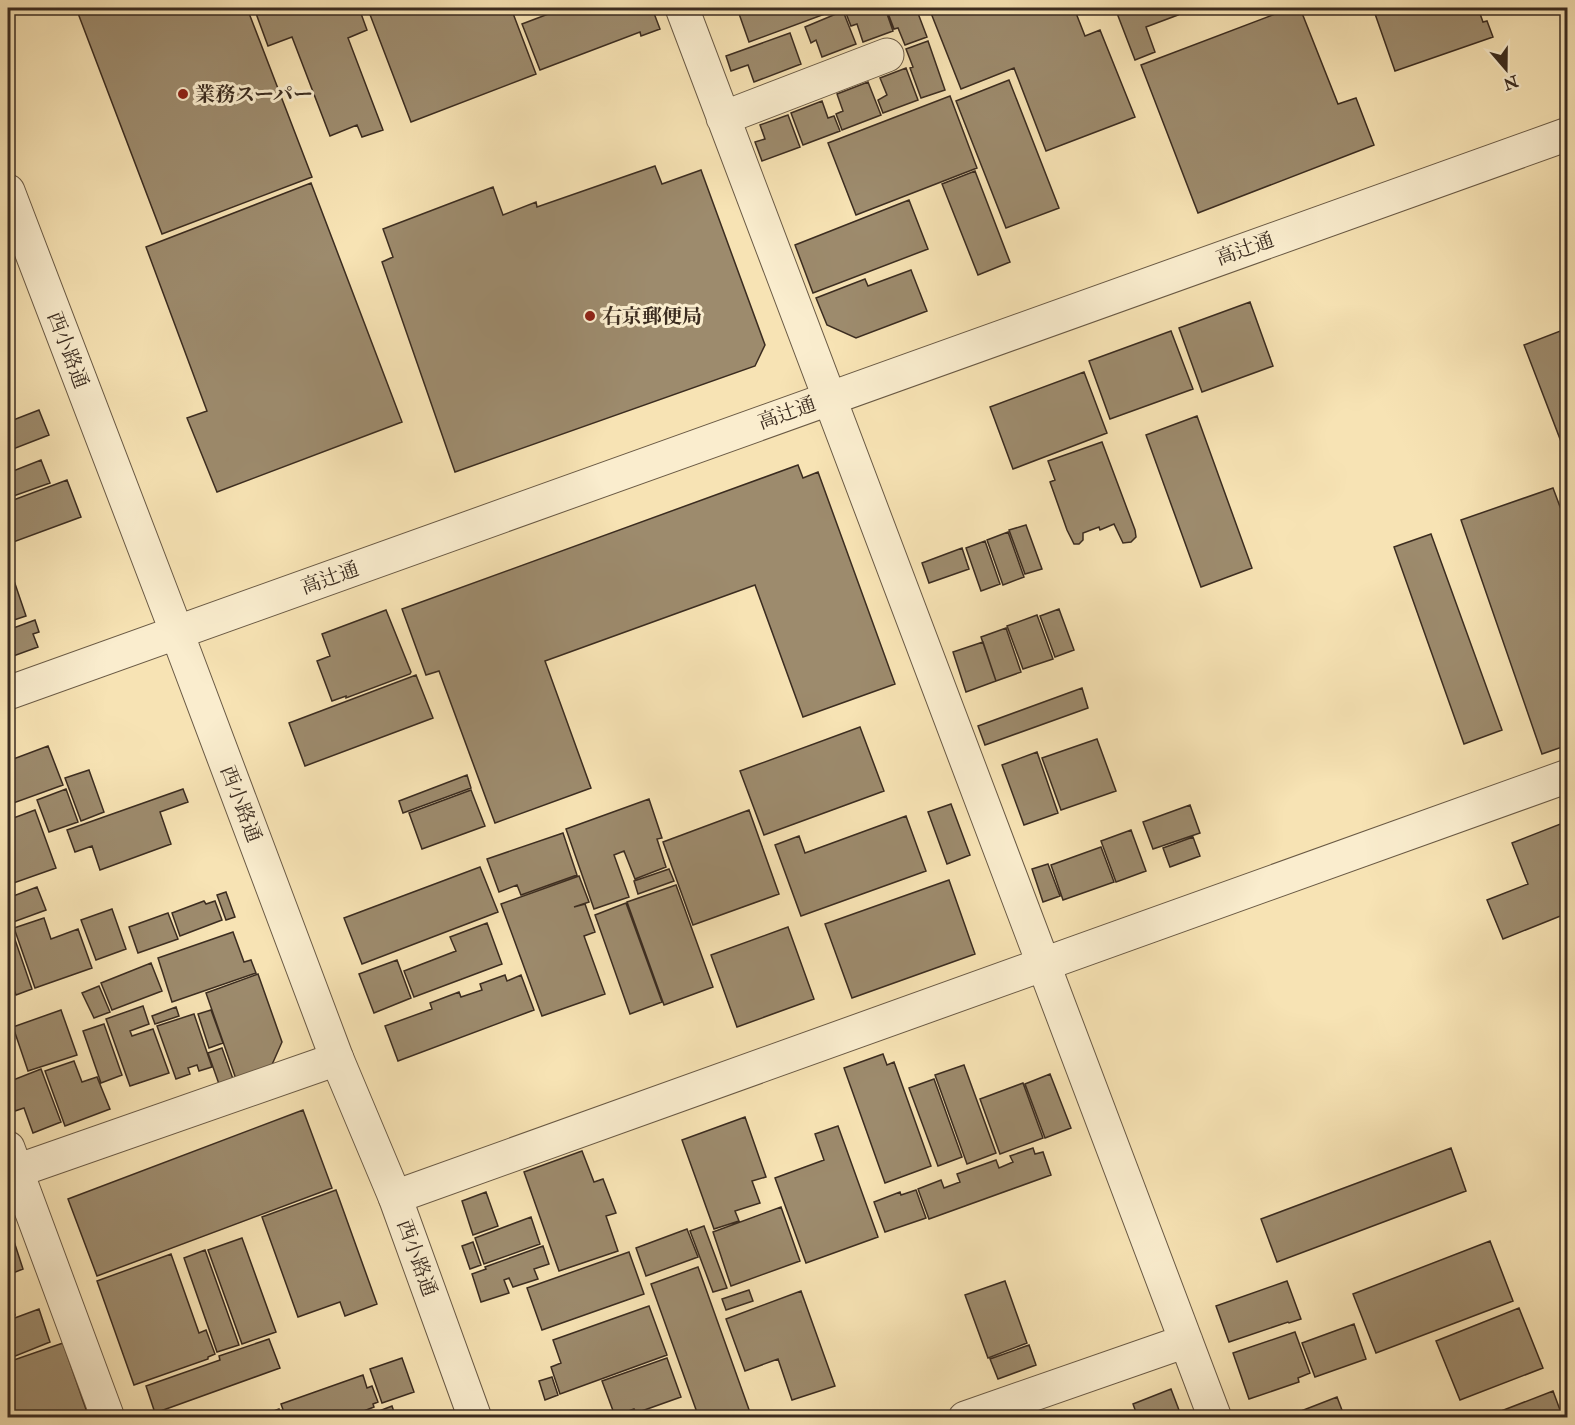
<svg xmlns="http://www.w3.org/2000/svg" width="1575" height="1425" font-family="'IM FELL Double Pica','Noto Serif JP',serif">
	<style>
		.building { fill: #9d8b6d; stroke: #3b2c20; stroke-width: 1.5 }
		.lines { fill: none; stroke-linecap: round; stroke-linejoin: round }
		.minor-casing { stroke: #6a5a45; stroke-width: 35 }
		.tertiary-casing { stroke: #6a5a45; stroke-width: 35 }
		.minor { stroke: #faedce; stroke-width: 33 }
		.tertiary { stroke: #faedce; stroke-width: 33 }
		.poi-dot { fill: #8f2418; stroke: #faedce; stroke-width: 2 }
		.labels { text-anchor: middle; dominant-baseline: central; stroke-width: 6; stroke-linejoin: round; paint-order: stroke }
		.poi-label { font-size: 20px; font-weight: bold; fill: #3b2c20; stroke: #faedce; text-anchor: start }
		.street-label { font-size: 20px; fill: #3b2c20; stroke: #faedce }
	</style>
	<rect width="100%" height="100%" fill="#f7e3b4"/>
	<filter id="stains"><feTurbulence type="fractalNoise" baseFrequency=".00333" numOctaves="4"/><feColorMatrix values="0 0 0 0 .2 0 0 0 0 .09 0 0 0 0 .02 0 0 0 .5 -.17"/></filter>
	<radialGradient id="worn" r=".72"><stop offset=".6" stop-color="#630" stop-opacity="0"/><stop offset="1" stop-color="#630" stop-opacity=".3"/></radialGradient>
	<path class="building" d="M76,8h171l65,169 -150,57z
		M254,8h105l8,22 -19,8 35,92 -21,7 -5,-12 -27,11 -38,-99 -24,9z
		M380,8h131l25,66 -125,48 -42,-110z
		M564,8h88l8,21 -19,7 -1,-4 -100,38 -18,-46z
		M737,8h104l-92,34z
		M854,8h31l8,23 -30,11 -6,-18 -6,2 -6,-15z
		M886,8h30l11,29 -22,8 -7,-17 -4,1z
		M929,8h145l11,28 15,-6 35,87 -89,34 -32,-83 -53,21z
		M1115,8h60l3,7 -32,12 9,25 -20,8z
		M1291,8h9l38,96 18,-6 18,47 -176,68 -57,-148z
		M1384,8h94l5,14 4,-1 6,16 -98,34 -21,-60z
		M843,11l13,33 -34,13 -6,-17 -5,3 -6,-16z
		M790,33l11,31 -47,18 -6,-17 -17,6 -5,-15z
		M928,41l17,49 -24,8 -11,-30 3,-1 -7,-18z
		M906,68l12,32 -35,13 -5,-13 9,-5 -7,-17z
		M1009,80l50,128 -53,20 -50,-127z
		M868,82l13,33 -39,15 -6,-16 7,-3 -6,-17z
		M950,96l27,72 -121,47 -28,-72z
		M822,101l6,17 6,-2 6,15 -37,14 -12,-32z
		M788,115l12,32 -38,14 -7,-19 10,-3 -5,-14z
		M655,166l7,18 39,-14 64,175 -10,21 -300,106 -73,-210 11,-5 -10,-28 110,-42 10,28 33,-13 1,5z
		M975,171l35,91 -32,13 -36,-91z
		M311,183l91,239 -185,70 -30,-74 20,-7 -61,-164z
		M909,200l19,49 -115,44 -18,-48z
		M911,270l16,41 -71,27 -29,-13 -11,-27 49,-19 3,7z
		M1250,302l23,64 -71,26 -23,-64z
		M1568,328v123l-3,1 -41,-107z
		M1171,331l22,58 -83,30 -21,-58z
		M1084,372l23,61 -94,36 -23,-62z
		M39,410l10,25 -41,16v-29z
		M1197,416l55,152 -51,19 -55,-152z
		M1102,442l33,88 1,7 -5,5 -8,1 -9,-19 -14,6 -1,-3 -16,6v7l-4,4h-5l-7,-14 -17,-48 5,-2 -7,-19z
		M41,460l9,23 -42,15v-25z
		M798,465l5,13 15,-6 77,212 -92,33 -48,-132 -210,76 46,127 -96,35 -56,-152 -13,4 -24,-66z
		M67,480l14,37 -73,27v-42z
		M1553,488l15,40v217l-26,9 -81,-234z
		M1026,525l16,44 -17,5 -16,-44z
		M1008,532l16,45 -21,8 -16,-45z
		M1431,534l71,196 -38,14 -70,-197z
		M985,541l15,43 -19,7 -15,-43z
		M962,548l7,21 -40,14 -7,-20z
		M10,569l16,47 -18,6v-52z
		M1059,609l15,41 -19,7 -15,-41z
		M386,610l25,62 -1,2 -64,24v-2l-14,5 -15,-40 13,-5 -8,-22z
		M1037,615l16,44 -30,10 -16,-43z
		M35,620l4,12 -6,2 5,13 -30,11v-28z
		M1006,628l15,44 -25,9 -15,-44z
		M983,642l13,39 -30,11 -13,-40z
		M416,675l17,43 -128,48 -16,-43z
		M1082,688l6,20 -103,37 -7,-19z
		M860,727l24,64 -120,44 -24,-64z
		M1097,739l19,52 -55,19 -19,-52z
		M48,746l15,39 -55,20v-44z
		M1037,752l21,61 -34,12 -22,-60z
		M89,770l15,42 -23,9 -16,-43z
		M467,775l4,13 -68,25 -4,-12z
		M66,789l12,33 -29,10 -12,-32z
		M183,789l5,13 -28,10 11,32 -71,26 -8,-24 -17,6 -8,-22z
		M471,790l14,36 -63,23 -13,-36z
		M649,799l13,39 -5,1 9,28 -31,12 -11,-28 -10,4 15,42 -35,12 -28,-80z
		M951,804l19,51 -23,9 -19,-52z
		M1190,805l10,28 -47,16 -10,-27z
		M35,810l21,58 -48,17v-65z
		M749,810l30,84 -86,31 -30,-83z
		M906,816l20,55 -125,45 -26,-71 24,-9 6,17z
		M1568,821v92l-65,26 -16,-39 41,-16 -16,-41z
		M1131,830l15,41 -30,11 -15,-41z
		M563,833l14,42 -56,20 -4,-10 -18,7 -12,-33z
		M1193,837l7,19 -30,11 -7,-19z
		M1101,847l13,35 -51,18 -12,-35z
		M1048,864l12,32 -17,6 -11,-33z
		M480,867l18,45 -136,52 -18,-46z
		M669,869l5,12 -36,13 -4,-13z
		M579,876l10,26 -15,5 11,-3 10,28 -11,4 21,58 -63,22 -41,-112z
		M949,880l26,74 -123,44 -27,-74z
		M676,885l37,102 -49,18 -37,-103z
		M37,887l9,23 -38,14v-26z
		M226,892l9,25 -9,3 -9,-25z
		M204,901l2,3 9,-3 7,19 -42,16 -8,-23z
		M626,903l36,99 -32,12 -35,-99z
		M112,909l14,40 -30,11 -15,-40z
		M168,913l10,26 -40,14 -9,-26z
		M44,918l7,21 27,-10 14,39 -57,20 -21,-60z
		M487,923l15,41 -88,33 -10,-26 52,-20 -6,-14z
		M788,927l26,72 -77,28 -26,-72z
		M11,928l21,61 -16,6 -8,-22v-44z
		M233,932l11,30 7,-2 5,13 -84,29 -14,-44z
		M397,960l14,38 -37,15 -15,-39z
		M151,963l11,28 -50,19 -11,-27z
		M258,974l24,68 -11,25 -35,12 -30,-86z
		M505,975l2,6 14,-6 13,35 -136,51 -13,-35 47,-17 -2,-6 29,-11 2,5 21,-7 -2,-6z
		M99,986l11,26 -16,6 -12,-25z
		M143,1006l6,18 -19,7 2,5 21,-7 16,44 -39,13 -24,-67z
		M176,1007l3,9 -24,8 -3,-8z
		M61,1010l16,45 -49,16 -15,-44z
		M211,1010l12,33 -14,5 -11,-34z
		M194,1014l18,53 -13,4 -2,-6 -9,3 2,6 -14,5 -19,-53z
		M104,1024l18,51 -21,8 -18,-52z
		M222,1048l11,31 -14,5 -11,-31z
		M883,1054l4,11 7,-3 37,104 -46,17 -41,-115z
		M74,1061l8,21 15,-5 13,32 -45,17 -20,-55z
		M964,1065l32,88 -29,11 -32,-89z
		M41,1069l20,53 -28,11 -9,-25 -9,3 -7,-19v-10z
		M1050,1074l21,54 -26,10 -20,-54z
		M934,1079l28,78 -24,9 -29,-78z
		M1023,1083l20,55 -43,16 -20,-55z
		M303,1110l29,78 -235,88 -29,-77z
		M745,1117l21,60 -14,4 8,22 -25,8 4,10 -25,8 -32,-89z
		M838,1126l40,111 -72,26 -31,-85 49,-18 -9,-26z
		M1033,1148l2,6 8,-2 8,23 -122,44 -11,-30 23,-9 3,8 16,-6 -3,-8 39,-14 3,8 14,-6 -3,-6z
		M1451,1148l15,43 -189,71 -16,-43z
		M582,1151l12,31 9,-3 13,34 -10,3 12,35 -59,20 -35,-99z
		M336,1190l41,114 -32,12 -5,-14 -42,15 -36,-100z
		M916,1190l10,28 -41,14 -11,-30 26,-10 1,3z
		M486,1192l12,34 -25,9 -11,-34z
		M781,1207l19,54 -69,25 -18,-54z
		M531,1217l9,27 -56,20 -9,-26z
		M8,1223l15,46 -15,6z
		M704,1226l23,62 -14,4 -23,-61z
		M687,1229l11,28 -52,19 -10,-28z
		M242,1238l34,94 -34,12 -34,-94z
		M1490,1241l23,60 -137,52 -23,-59z
		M473,1242l8,23 -11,4 -8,-23z
		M543,1246l6,18 -15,5 4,10 -25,8 -4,-9 -5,2 5,13 -28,9 -9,-28 14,-5 -1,-2z
		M205,1250l34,95 -22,7 -33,-94z
		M629,1252l15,42 -102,36 -15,-42z
		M171,1254l28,79 7,-3 9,24 -7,3v2l-74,26 -37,-104z
		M698,1267l54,151h-53l-48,-134z
		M1005,1281l22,62 -39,15 -23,-63z
		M1287,1281l14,38 -12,4 -1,-1 -59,20 -13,-36z
		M749,1290l4,11 -27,9 -4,-11z
		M801,1291l34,95 -43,14 -14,-41 -33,12 -19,-52z
		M8,1294l7,21 -7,2z
		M649,1306l18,49 -107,39 -9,-27 10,-4 -8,-23z
		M1519,1308l24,60 -83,32 -24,-59z
		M39,1309l11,33 -42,17v-34l5,-1 -1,-5z
		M1354,1324l12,35 -51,18 -13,-34z
		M1295,1332l15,41 -12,5 1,4 -50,17 -16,-46z
		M269,1339l11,29 -125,45 -9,-27 74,-26 -1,-4z
		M63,1343l26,75h-81v-56z
		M1029,1345l7,20 -38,14 -8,-20z
		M402,1358l12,34 -32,11 -12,-34z
		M667,1358l14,39 -45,16 -2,-4 -19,7 -13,-35z
		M363,1375l4,13 5,-2 6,16 -5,2 1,3 -28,11h-60l-5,-14z
		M552,1377l6,18 -13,5 -6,-19z
		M1171,1389l11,29h-44l-5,-14z
		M1553,1391l10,27h-80z
		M1337,1397l8,21h-62z
		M392,1406l4,12h-35z
		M279,1409l3,9h-27z"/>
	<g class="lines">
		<g class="minor-casing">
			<path id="minor" d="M682,8l533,1410
				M723,118l164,-63
				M8,1148l100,270
				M8,1174l329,-115
				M395,1197l1173,-421
				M965,1418l221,-77"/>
		</g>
		<g class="tertiary-casing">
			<path id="tertiary" d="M8,191l169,442 160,426 58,138 80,221
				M8,693l1560,-559"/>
		</g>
		<use href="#minor" class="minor"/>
		<use href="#tertiary" class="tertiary"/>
	</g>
	<g class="poi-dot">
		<circle cx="183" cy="94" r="6"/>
		<circle cx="590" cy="316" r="6"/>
	</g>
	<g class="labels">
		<g class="poi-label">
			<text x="195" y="94">業務スーパー</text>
			<text x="602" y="316">右京郵便局</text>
		</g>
		<g class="street-label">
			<text transform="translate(1245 249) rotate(-20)">高辻通</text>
			<text transform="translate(68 350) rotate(69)">西小路通</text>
			<text transform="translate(787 413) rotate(-20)">高辻通</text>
			<text transform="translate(330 578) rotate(-20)">高辻通</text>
			<text transform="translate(241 804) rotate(69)">西小路通</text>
			<text transform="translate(417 1258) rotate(70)">西小路通</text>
		</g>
	</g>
	<rect width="1575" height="1425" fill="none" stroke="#f7e3b4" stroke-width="30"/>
	<rect x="9" y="9" width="1557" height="1407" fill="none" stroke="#3b2c20" stroke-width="3"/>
	<rect x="15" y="15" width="1545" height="1395" fill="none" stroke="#3b2c20" stroke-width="1.5"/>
	<g transform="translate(1506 69) rotate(160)" stroke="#faedce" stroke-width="4.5" paint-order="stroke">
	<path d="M0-4.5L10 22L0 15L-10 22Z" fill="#3b2c20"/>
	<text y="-9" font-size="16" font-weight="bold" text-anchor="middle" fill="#3b2c20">N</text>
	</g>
	<rect width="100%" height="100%" filter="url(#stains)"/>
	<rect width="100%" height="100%" fill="url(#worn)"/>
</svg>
